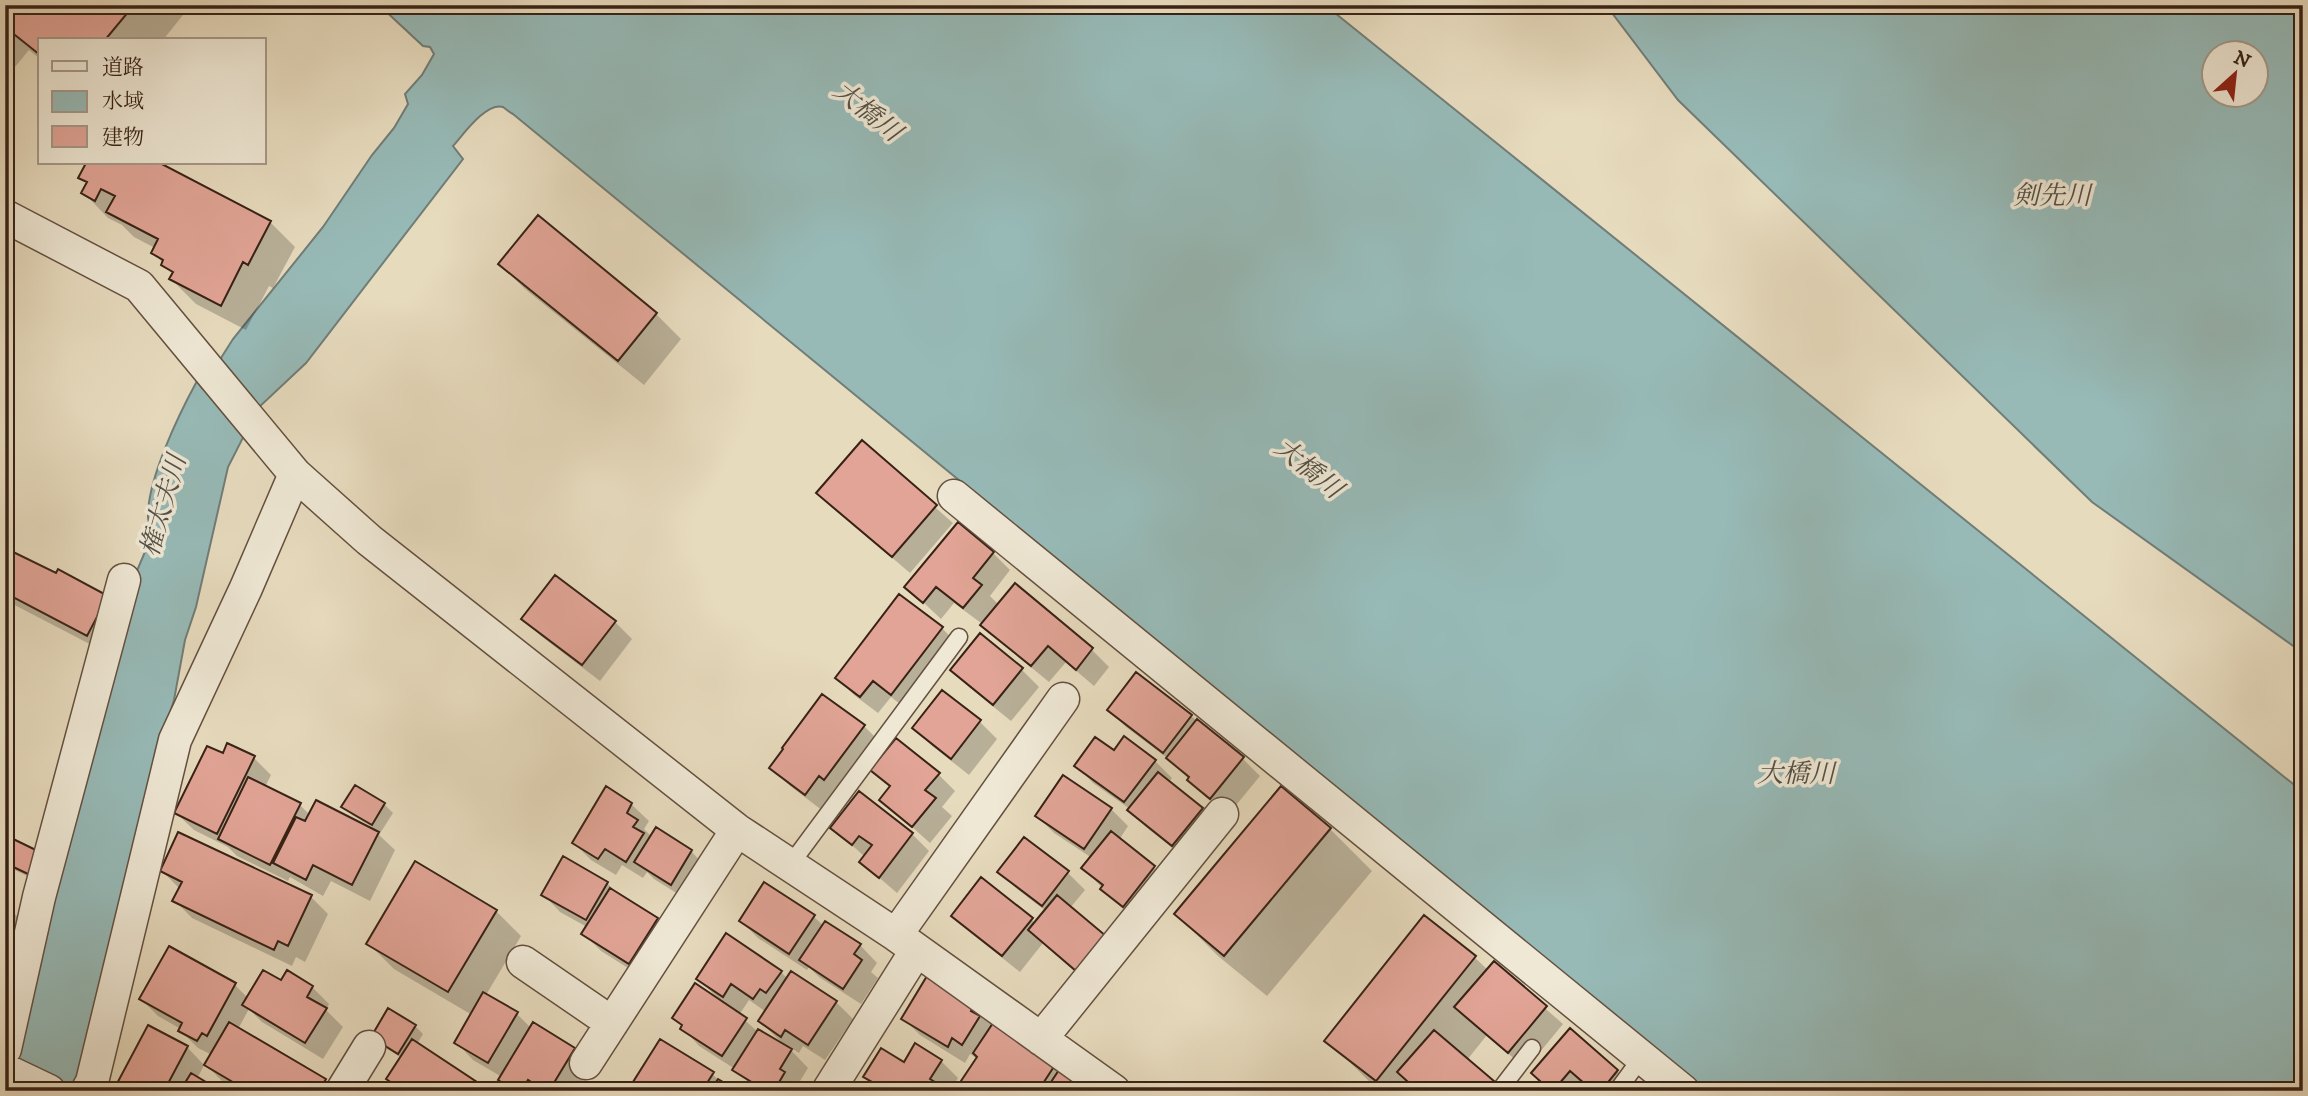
<svg xmlns="http://www.w3.org/2000/svg" width="2308" height="1096" font-family="'IM FELL DW Pica','Noto Serif JP',serif">
	<style>
		.water { fill: #97bab7; stroke: #717d77; stroke-width: 2; fill-rule: evenodd }
		.shadow { fill: #0003; fill-rule: evenodd }
		.building { fill: #e1a496; stroke: #382216; stroke-width: 2 }
		.lines { fill: none; stroke-linecap: round; stroke-linejoin: round }
		.lane-casing { stroke: #645040; stroke-width: 19 }
		.street-casing { stroke: #645040; stroke-width: 35 }
		.lane { stroke: #efe8d5; stroke-width: 16 }
		.street { stroke: #efe8d5; stroke-width: 32 }
		.labels { text-anchor: middle; dominant-baseline: central; stroke-width: 7; stroke-linejoin: round; paint-order: stroke }
		.water-label { font-size: 26px; font-style: italic; fill: #545046; stroke: #efe8d5 }
	</style>
	<rect width="100%" height="100%" fill="#e7dbbe"/>
	<filter id="stains"><feTurbulence type="fractalNoise" baseFrequency=".00286" numOctaves="4"/><feColorMatrix values="0 0 0 0 .2 0 0 0 0 .09 0 0 0 0 .02 0 0 0 .5 -.17"/></filter>
	<radialGradient id="worn" r=".72"><stop offset=".6" stop-color="#630" stop-opacity="0"/><stop offset="1" stop-color="#630" stop-opacity=".3"/></radialGradient>
	<path class="water" d="M379,5h946l978,787v299h-600l-1190,-977c-4,-2 -7,-5 -10,-7 -17,-5 -40,28 -50,39l10,13 -157,204 -48,45 -30,59 -32,140 -11,33 -11,60 -16,51 -82,333 -10,2 -2,5h-59l128,-511 20,-47c-2,-6 -5,-11 -5,-16 -1,-37 31,-103 49,-136l5,7 31,-49 90,-112 49,-72 22,-27 14,-24 -3,-10 17,-19 12,-21 -4,-7 -7,-1z
		M1606,5h697v648l-211,-151 -414,-402zM2214,52h42v42h-42z"/>
	<path class="shadow" d="M5,5h186l-28,35h-123v19l-11,-9 -24,29z
		M88,163h68l114,59 25,25 -22,41 -4,-2 -23,44 -50,-26 -25,-25 2,-4 -20,-23 2,-4 -21,-11 -12,-12 -14,-7 -25,-26 5,-8 -8,-7z
		M538,217l118,97 25,25 -37,46 -119,-96 -25,-25z
		M862,443l91,80 -43,50 -74,-63z
		M958,525l35,28 17,17 -20,26 9,9 16,-19 77,64 17,17 -15,19 -28,-24 -17,20 -49,-40 -19,-19 -27,-20 -13,16 -34,-32z
		M5,550l51,26 51,21 -2,55 -100,-52z
		M900,596l42,32 17,18 -50,65 -18,-14 -13,16 -24,-18 -17,-17z
		M524,619l91,3 17,17 -32,42 -59,-45z
		M980,636l42,34 17,17 -28,34 -42,-34 -17,-17z
		M942,692l38,30 17,17 -28,36 -38,-30 -17,-17z
		M1109,710l82,6 52,43 17,17 -32,39 -22,-18 -32,-34 -48,-36z
		M864,726l17,17 -58,68 -34,-26 -17,-17z
		M1114,752l41,9 17,17 -3,4 33,27 17,17 -29,36 -44,-35 -16,-18 -37,-26 -17,-18z
		M224,755l30,3 17,17 -6,12 35,18 10,10 61,15 1,-3 -20,-12 -8,-8 12,-20 28,17 9,9 -14,22 16,15 -25,51 -39,-20 -8,15 -33,-19 -2,4 -51,-25 -9,-9 -34,-17 -18,-17z
		M873,770l65,4 17,17 -13,16 10,9 -22,27 -48,-43 9,-12z
		M631,804l18,17 -5,8 8,8 5,-7 34,21 17,18 -19,32 -35,-22 -7,-7 -4,6 -21,-13 -6,10 -25,-15 -17,-17z
		M1111,809l17,17 -9,14 35,28 17,17 -30,38 -21,-17 -37,-38 9,-10 -38,-25 -17,-17z
		M833,828l79,6 17,17 -32,42 -36,-31 4,-5z
		M1330,829l42,42 -105,125 -49,-40 -42,-42z
		M5,837l34,45 -34,-17z
		M162,871l149,26 17,17 -23,48 -9,-5 -4,9 -100,-48 -17,-17 4,-13z
		M999,872l69,1 17,17 -15,18 24,79 -51,-44 -23,29 -49,-39 -17,-17 77,3 4,4 11,-12 -29,-22z
		M607,883l13,13 37,24 17,17 -27,43 -46,-29 -18,-18 4,-6 -27,-15 -17,-18z
		M765,885l49,32 10,9 1,-2 35,21 17,18 -6,9 7,6 -17,26 -42,-27 -10,-10 -2,3 -49,-32 -17,-17z
		M5,908l7,3 17,18 -20,39 -4,-2z
		M496,911l25,25 -35,59 31,19 14,14 43,21 17,18 -15,24h-65l-11,-12 2,-2 -29,-17 -17,-18 16,-27 -78,-46 -25,-25z
		M169,948l66,37 13,13 33,-15 31,4 17,17 -3,6 17,17 -20,32 -61,-37 -13,-13 -11,20 87,51 10,11h-97l-15,-9 -17,-17 6,-10 -14,-7 -18,-18 1,-1 -23,-13 -17,-17z
		M1474,957l14,13 6,-6 69,60 -37,45 -39,-34 -20,25 34,31h-122l-52,-51z
		M781,972l7,7 48,23 17,17 -28,41 -22,-14 -4,7 -9,-6 -1,1 19,20 -11,18 4,5h-43l-23,-22 -36,-23 -25,-28 45,-19 -21,-20zM749,1000l17,12 -6,9 23,23 -25,-12 -19,-17z
		M973,1006l20,20 67,46 31,19h-119l-9,-10 15,-22 -8,-5 -5,9 -45,-28 -17,-17z
		M415,1026l8,8 -6,10 -15,14 -21,-13z
		M149,1027l38,20 17,18 -7,14 20,12h-102z
		M1570,1030l47,41 17,18 -1,2h-41l-4,-4 -3,4h-34z
		M941,1061l17,17 -8,13h-79l3,-5 -9,-9 39,-13z
		M712,1074l11,10 11,7h-90l-9,-10z"/>
	<path class="building" d="M5,5h129l-29,35h-65v15l-35,-28z
		M86,163h74l111,58 -23,44 -5,-3 -22,44 -52,-27 4,-7 -12,-7 2,-5 -12,-7 7,-14 -52,-27 9,-16 -14,-7 -6,12 -14,-8 6,-11 -9,-4z
		M538,215l119,98 -39,48 -120,-97z
		M862,440l75,65 -45,52 -76,-64z
		M958,522l36,30 -21,26 9,7 -19,23 -27,-21 -13,16 -19,-16z
		M5,548l51,25 2,-4 50,27 -21,40 -82,-43z
		M555,575l61,46 -34,44 -61,-46z
		M1015,583l78,65 -17,22 -28,-24 -17,20 -51,-41z
		M899,594l44,33 -52,68 -18,-14 -13,16 -25,-19z
		M980,633l43,35 -30,37 -43,-35z
		M1136,672l56,43 -29,38 -56,-43z
		M942,690l39,30 -30,39 -39,-31z
		M822,694l43,31 -41,55 -5,-4 -14,19 -36,-27 14,-19 -1,-1z
		M1197,719l47,38 -34,42 -23,-19 2,-3 -23,-19z
		M1124,736l32,24 -32,42 -50,-36 21,-29 19,13z
		M896,738l44,35 -15,17 11,8 -24,29 -33,-27 11,-14 -20,-16z
		M227,743l28,13 -38,78 -43,-21 33,-67 16,7z
		M1158,772l45,36 -31,38 -45,-36z
		M1063,775l49,33 -28,41 -49,-33z
		M248,777l53,26 -31,62 -52,-26z
		M355,785l30,18 -13,22 -31,-18z
		M606,786l26,17 -5,10 11,7 -5,7 11,6 -18,29 -21,-13 -7,10 -26,-16z
		M1281,786l50,42 -107,128 -50,-42z
		M859,791l54,42 -34,45 -20,-16 13,-17 -13,-9 -7,9 -22,-17z
		M316,800l63,32 -27,53 -39,-20 -7,15 -33,-17 23,-46 9,4z
		M656,827l36,23 -21,35 -37,-23z
		M1111,831l44,35 -32,41 -23,-18 3,-4 -22,-17z
		M178,832l134,63 -24,51 -10,-5 -4,9 -102,-49 10,-19 -22,-11z
		M5,835l37,18 -12,22 -25,-12z
		M1024,837l45,34 -27,35 -45,-34z
		M563,856l45,26 -22,38 -45,-25z
		M415,861l82,49 -49,82 -82,-48z
		M981,877l52,41 -31,38 -51,-40z
		M764,882l51,33 -26,39 -50,-33z
		M610,888l48,30 -29,46 -48,-30z
		M1057,895l49,41 -30,35 -48,-41z
		M5,906l8,4 -8,15z
		M1424,915l52,41 -100,125 -52,-40z
		M825,921l36,23 -7,10 8,6 -19,29 -44,-29z
		M726,933l56,38 -16,22 -6,-4 -7,10 -22,-15 -8,13 -27,-18z
		M169,946l67,37 -29,53 -5,-3 -5,8 -19,-10 4,-8 -43,-24z
		M1494,961l53,45 -39,47 -54,-46z
		M263,970l18,10 6,-10 26,16 -6,11 20,11 -22,35 -63,-38z
		M791,971l46,30 -29,44 -23,-15 -4,7 -23,-16z
		M927,976l47,29 -3,6 9,5 -18,29 -10,-7 -4,9 -47,-28z
		M695,983l52,35 -25,38 -42,-27 2,-4 -10,-7z
		M483,992l35,20 -30,51 -34,-20z
		M388,1008l28,17 -18,29 -27,-17z
		M229,1022l97,57 -7,12h-71l-44,-26z
		M533,1022l42,26 -26,43h-4l-17,-11 -7,11h-5l-18,-11z
		M993,1023l62,42 -17,26h-63l-14,-10 16,-24 -4,-4z
		M148,1025l40,21 -24,45h-51z
		M1570,1028l48,42 -17,21h-8l-23,-20 -17,20h-2l-20,-18z
		M758,1029l34,20 -12,20 5,3 -11,19h-8l-34,-21z
		M1434,1030l60,51 -9,10h-67l-21,-19z
		M412,1039l77,51 -1,1h-97l-6,-4 4,-6 -3,-2z
		M660,1039l54,33 -12,19h-55l-14,-9z
		M915,1043l27,17 -12,19 10,6 -4,6h-67l5,-8 -11,-6 18,-29 23,14z
		M1061,1067l33,24h-49z
		M191,1073l30,18h-41z
		M718,1079l20,12h-28z"/>
	<g class="lines">
		<g class="lane-casing">
			<path id="lane" d="M790,865l169,-228
				M1499,1091l33,-43
				M1617,1091l25,-34"/>
		</g>
		<g class="street-casing">
			<path id="street" d="M5,216l134,70 156,188 74,66 368,290 159,105 218,156
				M954,496l729,595
				M896,935l167,-236
				M523,962l89,61
				M1041,1039l181,-225
				M5,1049l34,-152 85,-317
				M586,1063l151,-233
				M5,1070l44,21
				M87,1091l5,-9 83,-342 71,-152 49,-114
				M342,1091l27,-44
				M828,1091l88,-140"/>
		</g>
		<use href="#lane" class="lane"/>
		<use href="#street" class="street"/>
	</g>
	<g class="labels">
		<g class="water-label">
			<text transform="translate(867 112) rotate(39)">大橋川</text>
			<text x="2052" y="196">剣先川</text>
			<text transform="translate(1308 469) rotate(39)">大橋川</text>
			<text transform="translate(164 506) rotate(-74)">権太夫川</text>
			<text x="1796" y="774">大橋川</text>
		</g>
	</g>
	<rect width="2308" height="1096" fill="none" stroke="#e7dbbe" stroke-width="28"/>
	<rect x="7" y="7" width="2294" height="1082" fill="none" stroke="#382216" stroke-width="3.5"/>
	<rect x="14" y="14" width="2280" height="1068" fill="none" stroke="#382216" stroke-width="2"/>
	<rect x="38" y="38" width="228" height="126" fill="#efe8d5" stroke="#a69989" stroke-width="2"/>
	<rect x="52" y="61" width="35" height="10" fill="#efe8d5" stroke="#a69989" stroke-width="2"/>
	<text x="102" y="74" font-size="21" fill="#382216">道路</text>
	<rect x="52" y="91" width="35" height="21" fill="#97bab7" stroke="#a69989" stroke-width="2"/>
	<text x="102" y="108" font-size="21" fill="#382216">水域</text>
	<rect x="52" y="126" width="35" height="21" fill="#e1a496" stroke="#a69989" stroke-width="2"/>
	<text x="102" y="144" font-size="21" fill="#382216">建物</text>
	<g transform="translate(2235 74) rotate(27)"><circle r="33" fill="#efe8d5" stroke="#a69989" stroke-width="2"/>
	<path d="M0-5L12 26L0 18L-12 26Z" fill="#8f2418"/>
	<text y="-10" font-size="19" font-weight="bold" text-anchor="middle" fill="#382216">N</text>
	</g>
	<rect width="100%" height="100%" filter="url(#stains)"/>
	<rect width="100%" height="100%" fill="url(#worn)"/>
</svg>
